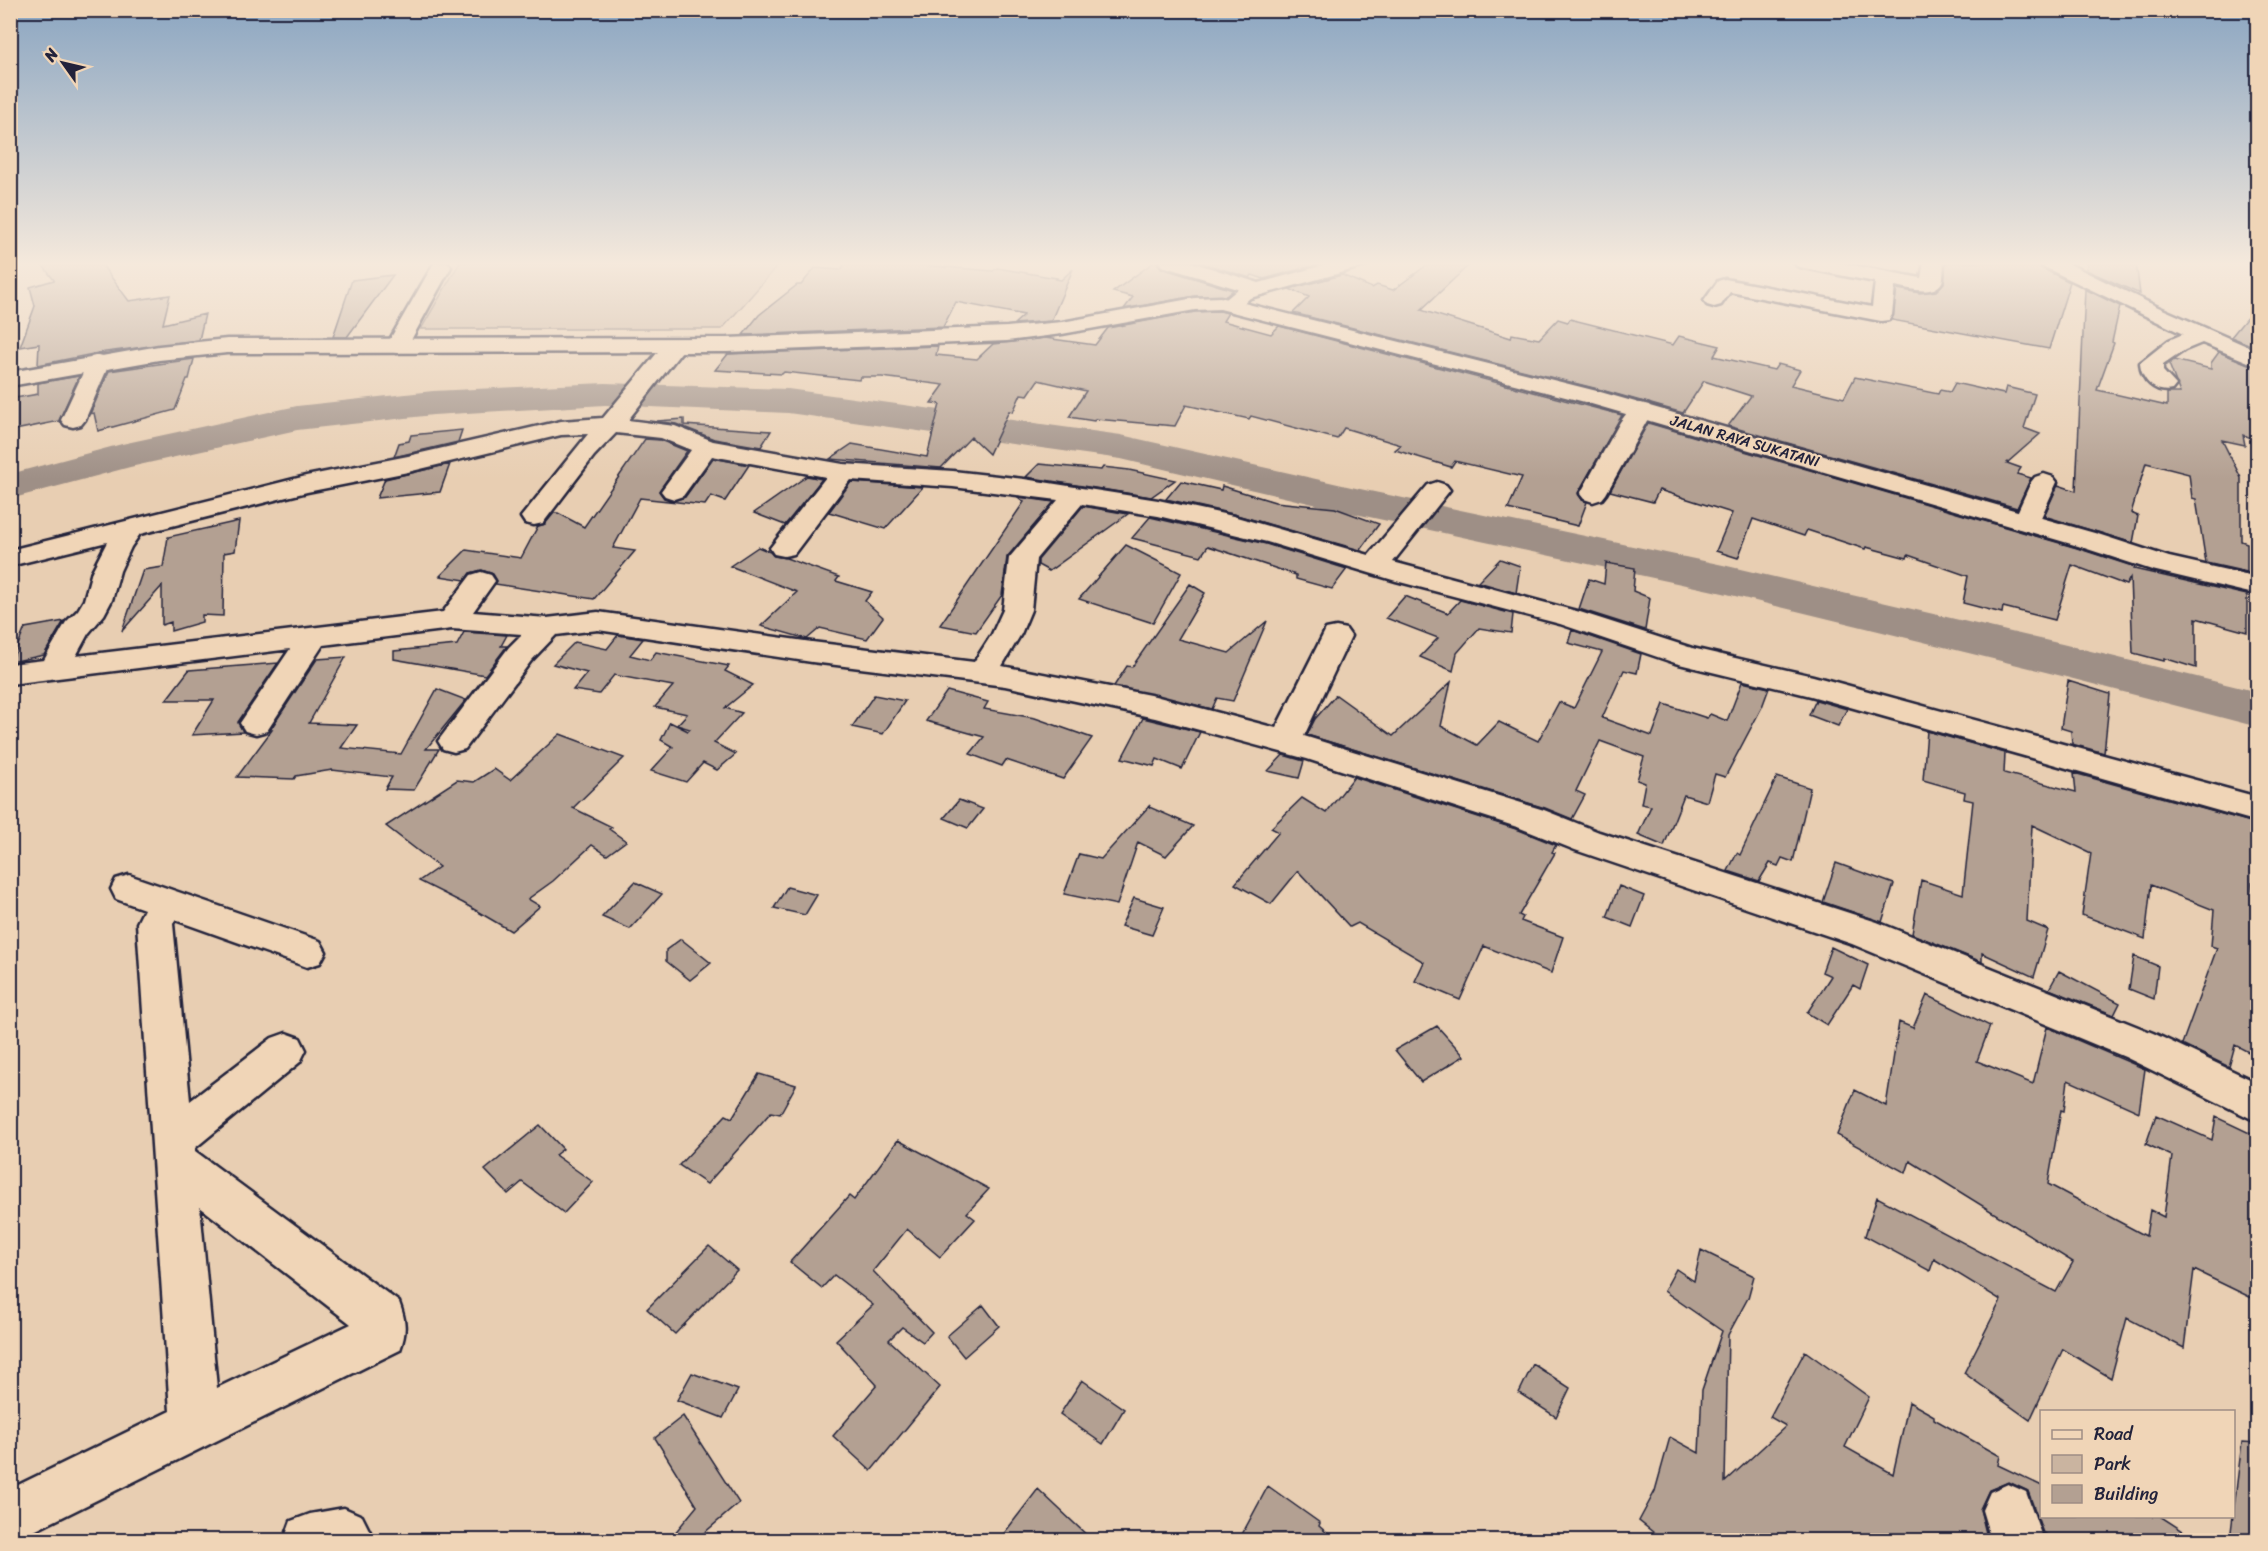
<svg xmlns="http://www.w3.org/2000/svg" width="2268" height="1551" font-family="Sriracha,sans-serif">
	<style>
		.green { fill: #cab4a0; stroke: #766b6e; stroke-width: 1.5 }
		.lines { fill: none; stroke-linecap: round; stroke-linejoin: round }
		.river { fill: #9e8f86; fill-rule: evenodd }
		.building { fill: #b3a092; stroke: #22223b; stroke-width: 1.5 }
		.minor-casing { stroke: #22223b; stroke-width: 5 }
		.major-casing { stroke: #22223b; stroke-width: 5 }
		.minor { fill: #f0d5b7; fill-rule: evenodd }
		.major { fill: #f0d5b7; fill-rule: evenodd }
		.labels { text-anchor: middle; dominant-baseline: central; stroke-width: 4.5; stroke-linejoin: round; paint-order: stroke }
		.far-street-label { font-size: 15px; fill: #22223b; stroke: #f0d5b7 }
	</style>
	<rect width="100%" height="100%" fill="#e8ceb2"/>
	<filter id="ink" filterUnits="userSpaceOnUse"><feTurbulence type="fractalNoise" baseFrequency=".0167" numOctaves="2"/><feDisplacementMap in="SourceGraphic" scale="12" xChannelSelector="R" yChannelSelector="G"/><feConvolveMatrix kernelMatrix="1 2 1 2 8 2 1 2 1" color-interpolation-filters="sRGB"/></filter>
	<g filter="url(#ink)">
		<path class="green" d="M460,262h321l-59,67h-301z"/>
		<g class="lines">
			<path class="river" d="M605,383l183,6 333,46 239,54 363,76 339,79 196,48v35l-196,-51 -339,-83 -363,-78 -239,-56 -333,-46 -183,-8 -172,10 -136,15 -167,37 -120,32v-25l112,-30 175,-38 136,-15z"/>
		</g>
		<path class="building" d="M40,262h60l29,39 41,-6 -7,29 42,-10 -6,26 -101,13 -60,12 1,-21 -19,3 15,-41 -5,-19 24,-7z
			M846,262h78l-2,3 71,6 4,-3 60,10 -1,1 5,1 12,-11 -22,52 -37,3 10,-9 -68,-13 -13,25 -200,8 16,-20 38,-30h4l14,-17 26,2z
			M1154,262h3l4,6 72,22 -7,6h-31l-71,13 9,-12 -20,-5z
			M1199,262h116l4,2 -55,15 -12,-4 -2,3z
			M1431,262h41l-51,48 90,28 1,-4 27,5 19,-20 10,3 2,-3 103,26 6,-9 41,10 -6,10 60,14 4,-6 22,6 -9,15 53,13 11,-21 83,17 2,-4 10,2 5,-9 49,11 2,-7 29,7 -11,34 16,6 -33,29 14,5 -4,6 14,4 -14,30 -289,-82 23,-30 -47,-15 -21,32 -85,-24 -305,-76 16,-16 -20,-8 53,-14 30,13 5,-3 16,5z
			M1946,262h91l4,6 29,14 -21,67 -157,-29 5,-31 23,4 16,-2 8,-8z
			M2087,262h49l4,32 -54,-24z
			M393,275l-46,62h-14l19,-57z
			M2085,289l35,17 -8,36 2,1 -17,47 70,16v-13h13l-11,-29 5,-4 37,9v-6l8,-11 39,16v72l-15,-5 2,10 -23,-5 19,38v63l6,2v29l-41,-9 -10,-64 -4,-1 -3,-24 -43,-11 -15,50 7,3 -5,27 -89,-27 14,-31 18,6z
			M2258,304v44l-27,-11z
			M1220,311l8,2 -5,8 48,13 8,-8 343,89 -44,78 4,7 5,2 -9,24 -70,-17 14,-32 -67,-16 -4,6 -56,-17 6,-5 -57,-17 -7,11 -86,-23 -2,3 -63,-14 -11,21 -80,-7 -1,2 -25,-4 17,-26 -48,-11 -10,15 -7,-1 -8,18 -4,-1 -20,43 -18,-17 -30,31 -111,-9 22,-15 75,13 13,-53 -9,-1 13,-18 -62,-8h-22l-1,3 -75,-8 -2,2 -67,-4 13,-16 210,-8 -2,9 41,4 16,-15 52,-6 50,7 13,-17 87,-16z
			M194,359l-5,20h-2l-12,31 -77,21 -4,-18 -4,1 19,-43z
			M79,376l-20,45 -49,10v-32l28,-5v-11z
			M684,419v6l87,6 -10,16 -47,-8 -38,-15 -19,-3z
			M1648,423l429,125 58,19 -1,2 113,26v37l-51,-14v50l-32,-10v3l-31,-8 -3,-75 -4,7 -54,-20 -17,55 -52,-13 -1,6 -39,-10 5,-27 -60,-21 -1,3 -41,-11 -1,2 -58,-19 -3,6 -51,-17 -15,39 -22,-7 16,-38 -73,-23 -6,12 -43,-11z
			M462,430l-4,12 -64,15 5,-14 10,-2 2,-6z
			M645,439l15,1 27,11 -28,40 5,7 9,3 12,-4 28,-39 36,7 -24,36 -14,-5 -6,9 -65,-7 -27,50 22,3 -41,48 -99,-15 2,-3 -4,-7 -11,-4 -12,3 -5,7 -25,-4 26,-26 55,8 17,-32 7,-2 9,-11h4l26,14z
			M450,464l-10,28 -63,6 8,-19z
			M1039,464l62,6 2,-3 26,3 46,10 -24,17 -125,-20z
			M807,476l15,3 -37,46 -31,-12z
			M1181,481l40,9 1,-4 53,16 60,6 44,16 -19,26 -127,-36 -67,-15z
			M851,482l72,5 -38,42 -56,-17z
			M1018,497l36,5 -47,55 -5,38 -26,37 -36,-7 84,-123z
			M1083,506l45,8 -79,57 -11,-6v-5z
			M1150,517l116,27 81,25 -15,20 -36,-10v-4l-88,-29 -7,10 -69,-18z
			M239,521l-4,30 -11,2 -1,63 -21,-1v7l-31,9v-9l-9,3v-39l-40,45 21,-61 20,-3 5,-30z
			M1126,545l55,28 -28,50 -74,-24z
			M758,547l12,5 4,4 12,2 53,19 -3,4 36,11 -7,9 18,16 -16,22 -47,-11 -13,11 -46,-13 36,-34 -67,-26z
			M1500,559l20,7 -4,27 -38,-11z
			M1606,563l29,5 -2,23 17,7 -5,32 -66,-21 10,-30 15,5z
			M1190,584l15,9 -27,46 51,14 38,-32 -34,80 -16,-3 -5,11 -98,-23 13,-20 5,1z
			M1405,596l43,17 12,-13 53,14 -2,19 -32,-5 -22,25 -4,18 -33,-14 18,-19 -52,-20z
			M64,621l-20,34 -33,7 14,-34z
			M1572,630l69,24 -4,19 -13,-3 -22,48 50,18 12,-32 43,14 3,-4 17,7 15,-39 27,6 -7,19 -37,70 -10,-3 -8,28 -23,-7 -20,51 -26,-11 13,-29 -10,-2 4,-21 -8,-3 7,-23 -44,-16 -24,50 9,4 -13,24 -27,-11 -238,-73 8,-16 21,-24 57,41 58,-54 -10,44 36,19 22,-23 39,19 21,-39 15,6 28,-56 -34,-9z
			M464,632l43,3 -6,11h6l-22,29 -91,-16v-8l63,-6z
			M618,635l25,4 -13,16 20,5 6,-8 73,14 -4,5 28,14 -28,23 17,5 -28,30 22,11 -19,16 -14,-7 -17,19 -35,-11 22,-24 -12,-7 9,-18 18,9 2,-2 -13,-4 10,-11 -32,-7 18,-21 -59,-11 -15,19 -26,-4 14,-17 -34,-9 22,-22 32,7z
			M346,657l-37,66 48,2 -16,23 60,6 36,-65 29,11 -40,49h13l-25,41 -29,-1 7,-12 -60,-7 -36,6 -2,3 -57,-2 35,-47h-2l47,-71z
			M278,663l-40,59 5,10 -51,3 22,-35h-48l23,-30z
			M2068,681l42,13 -6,59 -32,-9 -1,-13 -10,-3z
			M947,691l41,11 -4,7 51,9 57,20 -29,41 -57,-19 -4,6 -32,-12 14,-17 -58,-16z
			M874,695l31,6 -22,33 -31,-7z
			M1816,700l31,9 -9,17 -29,-11z
			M1143,718l57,14 -18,37 -25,-10 -3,7 -32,-8z
			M1927,731l78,22 -1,20 72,19 -2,-19 184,51v61l-6,-2 6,77v97l-23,-12 -6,22 -47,-23 35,-96 -6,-2 3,-36 -63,-25 -6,54 -63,-24 9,-62 -59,-28 -5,96 21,9 -14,47 -52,-24v9l-70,-28 9,-54 42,14 10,-93 -9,-2 1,-7 -42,-12z
			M560,734l64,24 -51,50 39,19 -3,2 17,12 -19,14 -15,-10 -39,36 -25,18 12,7 -29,25 -48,-28 -44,-22 20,-14 -53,-41 71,-46 17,2 20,-13 16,11z
			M1283,755l21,6 -5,17 -31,-7z
			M1354,777l165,53 37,15 -4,7 3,1 -36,62 4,2 -2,4 42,16 -12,36 -67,-27 -24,54 -45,-19 9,-19 -66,-39 -8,4 -52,-56 -27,33 -36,-20 44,-52 -8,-4 31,-30 24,15z
			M1777,777l33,11 -17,74 -11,-4 -4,8 -8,-3 -11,18 -31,-10 9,-18 3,2z
			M959,800l24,9 -15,19 -24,-10z
			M1150,805l-1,2 44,19 -27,30 -28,-14 -21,63 -53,-11 15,-40 22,5z
			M1836,863l58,21 -12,38 -59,-20z
			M635,882l27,12 -32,35 -28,-12z
			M1619,886l25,10 -12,31 -25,-10z
			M787,887l30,8 -12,20 -31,-7z
			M1134,898l30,9 -12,28 -31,-9z
			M681,939l30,24 -21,17 -24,-19v-11z
			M1831,947l37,18 -8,24 -7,-4 -26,40 -20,-12 24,-37 -9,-4z
			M2134,956l24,10 -4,33 -25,-10z
			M2059,971l61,32 -6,12 -65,-26z
			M1927,995l63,31 -13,35 56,23 14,-57 98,42 -6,43 -71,-32 -4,31 -3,-1 -13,74 98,52 4,-26 14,7 8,-61 -26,-12 10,-29 56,25 4,-23 42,20v164l-64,-31 -10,78 -57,-30 -16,60 -48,-29 -33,71 -66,-47 37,-73 -67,-41 -4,12 -65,-35 12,-39 179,95 17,-30 -163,-101 -4,12 -69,-38 18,-45 31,16 13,-84 14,6z
			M1437,1026l27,30 -43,26 -26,-32z
			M759,1074l37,11 -16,29 -9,-2 -64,72 -28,-19 47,-50 6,3z
			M540,1125l23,24 -8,6 38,27 -29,31 -42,-31 -14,12 -23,-24z
			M898,1140l91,49 -22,24 8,6 -35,38 -33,-28 -34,42 59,61 -9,10 -21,-15 -13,13 51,47 -69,84 -38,-35 44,-51 -41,-45 37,-35 -39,-30 -12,13 -32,-26 59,-66 5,4z
			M709,1246l28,24 -62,64 -28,-25z
			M1701,1250l53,26 -6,22 -20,37 -3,147 61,-56 -16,-9 35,-66 64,46 -24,50 48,27 16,-72 25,14v3l66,37 -2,9 44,21v30h118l37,24h-138l-16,-7 -15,-42 -19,-9 -20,8 -9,19 6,24 -1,7h-322l-24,-19 16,-30 15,-54 29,16 3,-63 20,-59 -58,-40 12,-22 18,12z
			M983,1305l16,21 -35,31 -17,-21z
			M1533,1364l37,24 -14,29 -37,-24z
			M692,1373l46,17 -15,28 -46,-18z
			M1082,1380l42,29 -21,35 -43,-30z
			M683,1416l56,87 -43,37h-27l28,-34 -42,-68z
			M2242,1442l16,1v97h-28z
			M1268,1486l52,37 -1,3 16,14h-96z
			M1038,1489l54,51h-93z"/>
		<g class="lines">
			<g class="minor-casing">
				<path id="minor" d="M1159,262h32l68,21 76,-21h33l-3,4 -115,32c-9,8 -14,14 -26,10l-4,-4 18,-15 -76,-23z
					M1794,262h42l85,16 3,-16h20c-1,6 0,15 -2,20 -8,15 -35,6 -47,4l-3,29 -3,5 -8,1 -151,-29 -9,13 -7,2 -7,-2 -3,-4 14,-20 7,-2 147,28 3,-25 -71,-14 -7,-2z
					M2039,262h26l93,45 100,44v15l-56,-23 -17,7 -22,15v6l13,14 -4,5c-17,4 -31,-10 -32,-27l29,-23 14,-6 -141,-68z
					M434,263h14l3,4 -46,84 -8,2 -8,-2 -3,-5z
					M675,339l8,2 3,5 -58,74 47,6 38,15 130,23 110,7 71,8 134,21 75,16 136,39 59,-70 9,-3 9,3 4,5 -57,72 187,50 112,36 121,28 445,121v25l-447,-126 -136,-33 -115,-39 -164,-43 -129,-39 -109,-26 -76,-12 -46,55 -5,51 -10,24 -19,32 153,30 121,32 50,-99 10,-2 10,2 5,7 -47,100 240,74 55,22 278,90 276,111 105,50v39l-133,-65 -273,-113 -277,-94 -55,-22 -213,-69 -152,-41 -150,-32 -193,-24 -214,-32 -42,5 -25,26 -66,88 -11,3 -11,-3 -5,-8 71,-94 13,-13 -70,-5 -129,16 -56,86 -11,3 -11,-3 -5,-8 50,-74 -280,35v-20l34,-4 22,-38 12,-12 6,-10 8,-29 15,-29 -97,24v-16l296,-74 102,-20 153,-35 42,-3 64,-77zM616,433l45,5 30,12 -30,41 4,5 9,3 9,-3 29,-40 114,21 -56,71 4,6 10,2 10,-2 56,-74 103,7 105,13 -49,58 -6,52 -11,24 -18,28 -162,-20 -214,-30 -51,6 -74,-6 22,-31 -4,-6 -10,-3 -10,3 -28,37 -367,44 12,-22 16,-19 8,-15 8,-29 11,-24 9,-13 167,-42 101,-20 153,-37 27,-1 -67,83 4,6 9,2 9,-2 51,-67z
					M99,355l8,2 3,5 -25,58 -4,5 -8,2 -8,-2 -4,-5 27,-58 3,-5z
					M1641,403l8,2 4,5 -47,84 -4,5 -9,3 -9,-3 -4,-5 40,-72 13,-17z
					M2044,474l9,3 4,5 -18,40 -4,6 -9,2 -9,-2 -4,-6 18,-40 4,-5z
					M129,875l191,66 6,11 -6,11 -13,4 -132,-47 -2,4 17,177 82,-63 14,-5 14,5 6,12 -6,12 -105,86v3l204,151c7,19 8,29 1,48l-372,184 -18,6v-51l160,-78 -33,-488 7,-14 -28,-10 -5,-10 5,-10zM200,1207l151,117 -134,64z
					M2008,1484l18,8 17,48h-52l-9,-30 8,-18z
					M344,1508l18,8 12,24h-90l7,-19 19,-7z"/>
			</g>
			<g class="major-casing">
				<path id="major" d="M1220,297l377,94 501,143 71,23 89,20v18l-106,-25 -74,-24 -497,-145 -361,-92 -25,1 -133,24 -55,7 -280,11 -500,1 -68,7 -149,26v-14l149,-26 68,-7 500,-1 280,-11 55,-5 133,-24z"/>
			</g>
			<use href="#minor" class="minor"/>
			<use href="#major" class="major"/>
		</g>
	</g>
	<linearGradient id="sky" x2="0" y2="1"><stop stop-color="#8aa5c1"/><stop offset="0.55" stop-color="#f5e9dc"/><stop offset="1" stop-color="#f5e9dc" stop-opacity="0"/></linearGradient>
	<rect width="2268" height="479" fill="url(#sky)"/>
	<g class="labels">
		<g class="far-street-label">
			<text transform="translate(1745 441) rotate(16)">JALAN RAYA SUKATANI</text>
		</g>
	</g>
	<rect width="2268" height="1551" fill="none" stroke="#f0d5b7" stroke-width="36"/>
	<rect x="18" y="18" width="2232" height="1515" fill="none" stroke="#22223b" stroke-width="2" filter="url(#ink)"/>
	<rect x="2040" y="1410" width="195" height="108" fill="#f0d5b7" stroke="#9e8d85" stroke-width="1.5"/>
	<rect x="2052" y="1430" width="30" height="9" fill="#f0d5b7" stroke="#9e8d85" stroke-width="1.5"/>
	<text x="2094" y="1440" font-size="18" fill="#22223b">Road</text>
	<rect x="2052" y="1455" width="30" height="18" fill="#cab4a0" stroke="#9e8d85" stroke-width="1.5"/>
	<text x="2094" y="1470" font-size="18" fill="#22223b">Park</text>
	<rect x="2052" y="1485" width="30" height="18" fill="#b3a092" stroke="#9e8d85" stroke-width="1.5"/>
	<text x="2094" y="1500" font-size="18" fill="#22223b">Building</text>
	<g transform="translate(63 63) rotate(304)" stroke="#f0d5b7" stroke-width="4.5" paint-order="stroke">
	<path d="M0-4.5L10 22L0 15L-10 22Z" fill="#22223b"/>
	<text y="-9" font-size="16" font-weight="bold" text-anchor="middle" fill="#22223b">N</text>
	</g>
</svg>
